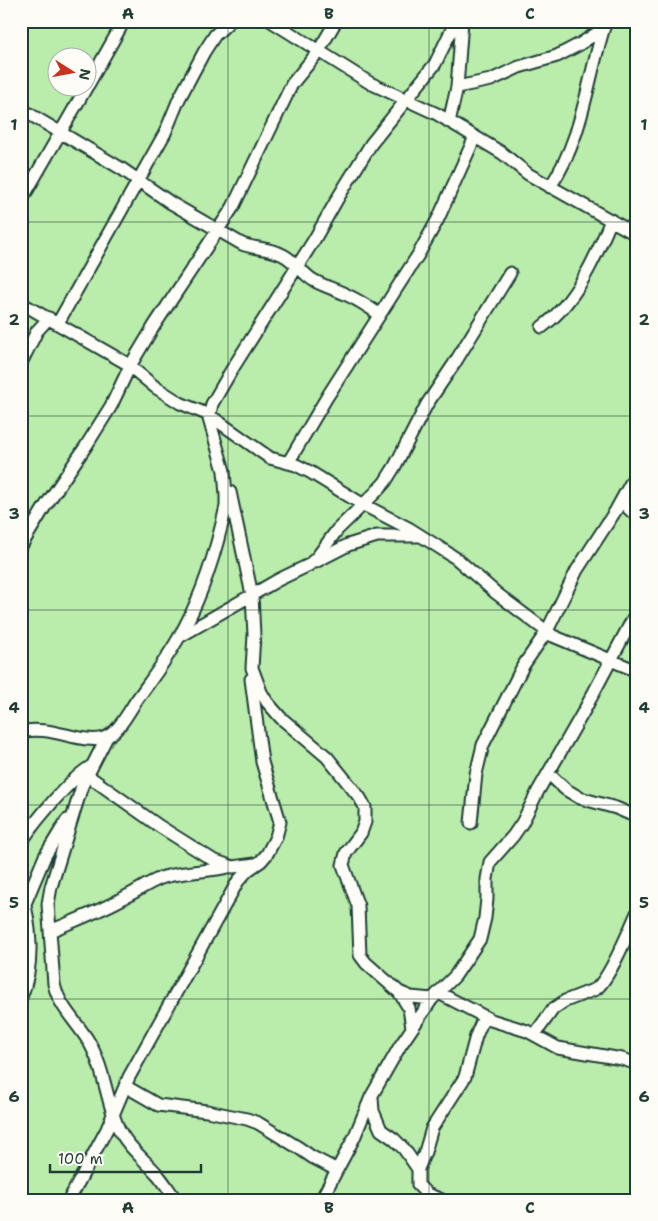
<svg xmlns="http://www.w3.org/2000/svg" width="658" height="1221" font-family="'Shantell Sans',sans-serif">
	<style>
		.green { fill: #baecac; stroke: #6c9470; fill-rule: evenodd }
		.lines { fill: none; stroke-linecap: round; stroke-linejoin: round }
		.minor-casing { stroke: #1f3d34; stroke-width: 15 }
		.minor { stroke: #fdfcf7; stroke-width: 11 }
		.grid { fill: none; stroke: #1f3d34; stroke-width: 1; stroke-opacity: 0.55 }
		.neatline { fill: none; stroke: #1f3d34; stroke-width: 2 }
		.grid-label { font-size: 16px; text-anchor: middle; font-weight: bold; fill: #1f3d34 }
	</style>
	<rect width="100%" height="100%" fill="#f5e7d9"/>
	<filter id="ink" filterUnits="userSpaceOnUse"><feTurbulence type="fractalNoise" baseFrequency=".02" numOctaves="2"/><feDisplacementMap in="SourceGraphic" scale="10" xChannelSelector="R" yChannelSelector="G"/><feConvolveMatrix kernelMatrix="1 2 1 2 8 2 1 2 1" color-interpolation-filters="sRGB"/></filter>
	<g filter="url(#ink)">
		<path class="green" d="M21,21h616v1179h-616zM58,58h30v30h-30z"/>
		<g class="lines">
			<g class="minor-casing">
				<path id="minor" d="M271,21l99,62 67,31 65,39 26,21 109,61
					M88,85l36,-64
					M457,87l34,-7 28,-13 38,-11 23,-12 23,-15
					M21,109l101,60 49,34 71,41c13,5 28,4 41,11 12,6 19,18 30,25 12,7 25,10 36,16 11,5 21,12 30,18
					M449,122l8,-35 5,-66
					M550,187c34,-50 37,-109 56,-166
					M21,201l65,-113
					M21,303l105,60 29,24 25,16 29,12 61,43 26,7 14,7 52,32 48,25 27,17 20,13 39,34 57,43 84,35
					M58,323l107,-190 14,-34 25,-47 11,-17 15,-14
					M542,327c34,-25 54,-70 69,-107
					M21,363l16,-32 12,-13
					M288,463l39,-66 91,-142 20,-36 37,-82
					M230,492l22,103 2,40 -2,33 9,24 6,10 14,16 46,39 33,41 5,9v15l-4,11 -15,20 -3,12 15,41 2,49 6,8 33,29 12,5 21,2
					M622,499l7,10 8,7
					M21,546l23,-38 42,-62 25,-40 19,-40 24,-40 79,-119 59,-123 26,-32 18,-31
					M315,562l33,-17 29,-9h43
					M179,637l99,-57 31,-15 9,-9 19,-26 39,-38 9,-10 10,-16 32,-62 27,-40 56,-91
					M21,732c27,-8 62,13 83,6 14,-5 24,-25 32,-37 17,-24 35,-47 48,-73 21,-39 33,-80 42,-122v-11l-2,-24 -15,-52 3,-15 19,-33 83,-131 25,-44 32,-52 64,-80 21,-43
					M107,737l-25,49 -31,101 -3,17 6,80c5,23 23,38 35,58 15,26 17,56 28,83 9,21 27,34 41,50 7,8 12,17 18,25
					M548,773l17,16 15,9 36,10 21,9
					M87,775l72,51 54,34 20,7 22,-3
					M471,823l5,-49 7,-29 40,-79 24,-35 30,-61 39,-60 21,-38
					M21,842c16,-23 47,-61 69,-75
					M21,890c10,34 14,74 0,107
					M21,913l24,-57 22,-36
					M50,931c26,-11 53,-21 77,-35 12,-6 21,-13 34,-18 20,-7 46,-6 68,-11
					M399,992l10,16 3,20
					M439,993l52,27 36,11 31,17 64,11 15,5
					M535,1034l18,-25 12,-8 31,-12c14,-11 33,-58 41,-76
					M125,1086l33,19 49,6 40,8 11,4 41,25 13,9 25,13
					M372,1098l1,13 8,19 13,9 10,10 14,20
					M69,1200l38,-71 22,-52 109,-196 10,-11 13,-9 6,-7 9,-17 4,-15 -18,-60 -11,-83
					M321,1200l33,-62 17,-41 29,-51 32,-47 23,-23 25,-37 5,-21 2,-19v-20l3,-17 23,-26 9,-13 16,-32 47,-82 52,-98
					M442,1200l-15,-6 -9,-9v-16l7,-17 7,-24 33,-51 11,-41 8,-19"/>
			</g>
			<use href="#minor" class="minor"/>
		</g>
	</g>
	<path class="grid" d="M228,21v1179M429,21v1179M21,222h616M21,416h616M21,610h616M21,805h616M21,999h616"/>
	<rect width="658" height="1221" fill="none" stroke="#fdfcf7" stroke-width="55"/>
	<g transform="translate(72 72) rotate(101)"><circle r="24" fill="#fdfcf7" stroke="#a4b0a9"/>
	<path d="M0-4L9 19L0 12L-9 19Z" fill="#c8321e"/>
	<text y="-8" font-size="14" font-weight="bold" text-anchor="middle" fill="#1f3d34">N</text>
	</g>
	<path d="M50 1164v8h151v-8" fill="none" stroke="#1f3d34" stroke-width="2.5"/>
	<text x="58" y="1164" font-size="15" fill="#1f3d34" stroke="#fdfcf7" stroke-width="4" paint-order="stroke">100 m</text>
	<rect x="28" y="28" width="602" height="1166" class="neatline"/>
	<g class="grid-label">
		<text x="128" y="19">A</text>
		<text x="329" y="19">B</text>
		<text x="530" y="19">C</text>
		<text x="14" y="130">1</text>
		<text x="644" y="130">1</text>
		<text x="14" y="325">2</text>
		<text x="644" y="325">2</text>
		<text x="14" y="519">3</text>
		<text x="644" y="519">3</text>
		<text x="14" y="713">4</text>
		<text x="644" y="713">4</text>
		<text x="14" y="908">5</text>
		<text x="644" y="908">5</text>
		<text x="14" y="1102">6</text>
		<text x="644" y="1102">6</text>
		<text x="128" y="1213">A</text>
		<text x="329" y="1213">B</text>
		<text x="530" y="1213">C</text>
	</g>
</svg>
